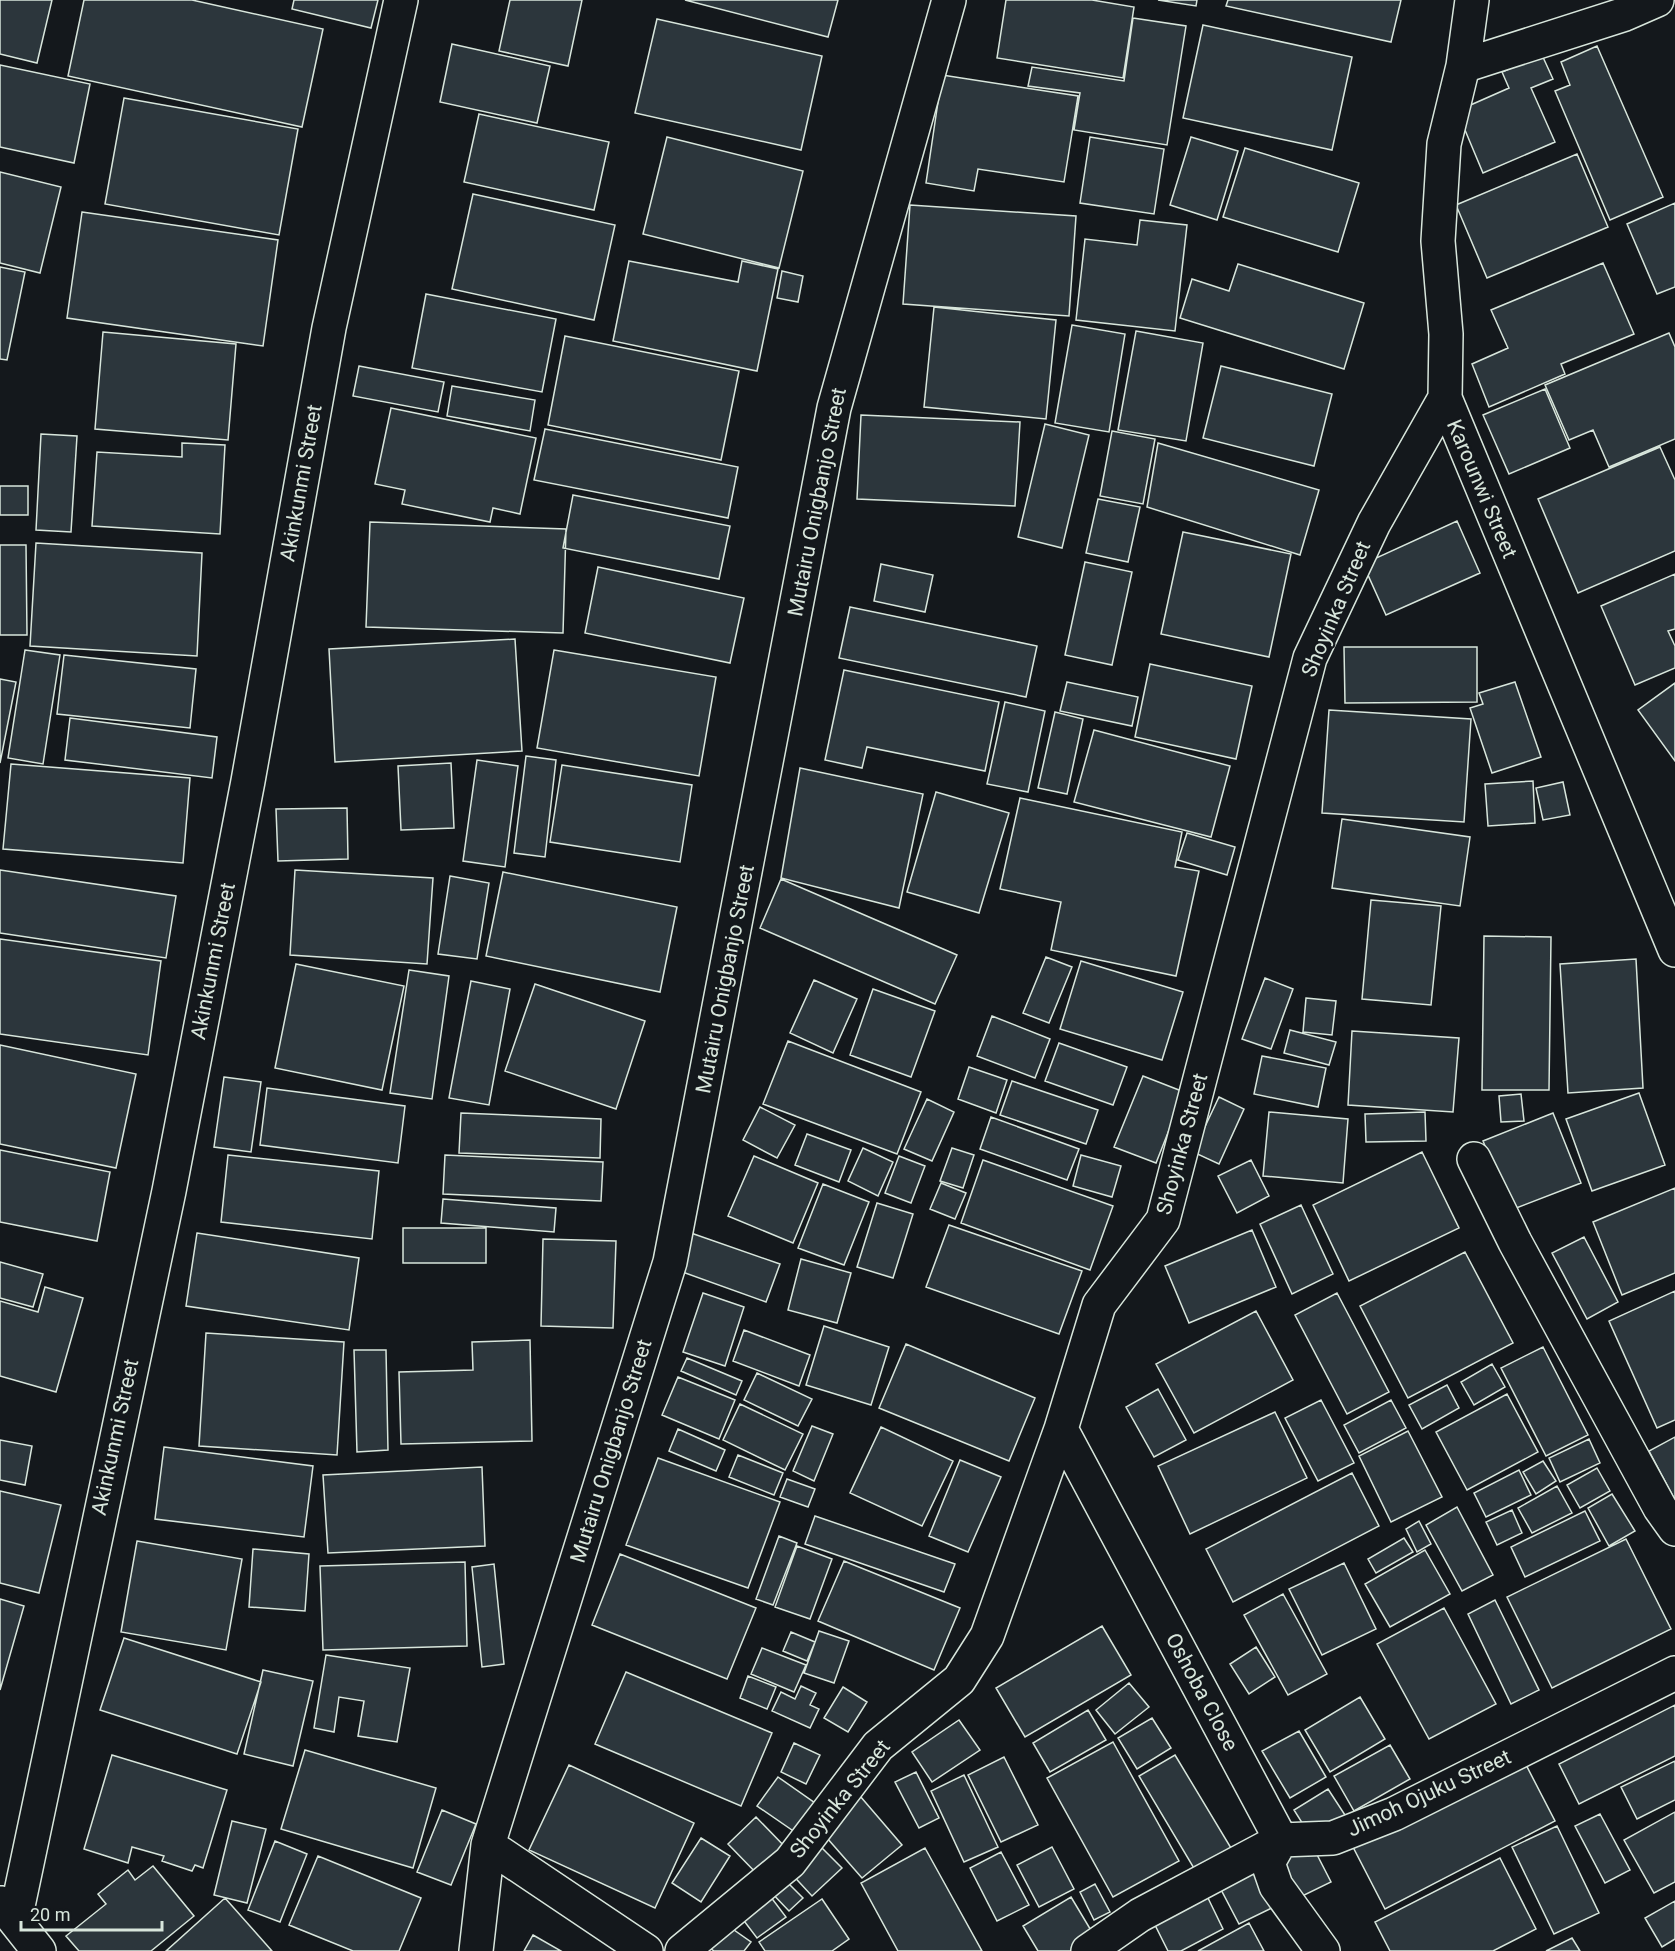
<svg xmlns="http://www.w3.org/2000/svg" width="1675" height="1951" font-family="Roboto,sans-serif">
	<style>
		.building { fill: #2c363c; stroke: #d8e6dc; stroke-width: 1.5 }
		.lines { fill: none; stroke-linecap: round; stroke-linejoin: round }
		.minor-casing { stroke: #d8e6dc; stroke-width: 36 }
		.minor { stroke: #14181c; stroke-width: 33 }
		.labels { text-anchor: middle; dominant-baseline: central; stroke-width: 4.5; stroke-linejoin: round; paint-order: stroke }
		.street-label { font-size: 21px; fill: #d8e6dc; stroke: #14181c }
	</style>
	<rect width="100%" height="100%" fill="#14181c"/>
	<path class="building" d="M0,0h52l-15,63 -37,-9z
		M84,0h108l131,29 -21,98 -234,-51z
		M294,0h84l-7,28 -79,-19z
		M510,0h72l-14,66 -69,-15z
		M685,0h153l-10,37z
		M1006,0h86l42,7 -11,71 -126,-20z
		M1158,0h39l-1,6z
		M1228,0h173l-10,42 -165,-36z
		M1133,18l53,8 -19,119 -93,-15 6,-37 -52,-7 4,-19 92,14z
		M657,19l165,37 -21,94 -166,-37z
		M1203,25l149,32 -20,93 -149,-32z
		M452,44l98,22 -13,57 -97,-21z
		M1597,46l66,151 -53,23 -55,-129 15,-6 -9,-23z
		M1542,55l11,24 -22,9 24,54 -72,31 -26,-62 52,-23 -7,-16z
		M0,65l90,19 -16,79 -74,-16z
		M942,75l136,21 -14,86 -86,-13 -4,22 -48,-8z
		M124,98l174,31 -19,106 -174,-31z
		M479,114l130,28 -15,68 -130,-28z
		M667,137l136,34 -24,97 -136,-34z
		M1090,137l74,12 -10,65 -74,-11z
		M1191,137l47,14 -21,69 -47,-15z
		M1245,148l114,35 -21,69 -115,-35z
		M1577,154l31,73 -121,51 -31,-73z
		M0,172l61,15 -21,86 -40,-10z
		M473,194l142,31 -21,95 -142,-31z
		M1675,203v84l-18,7 -30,-70z
		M910,205l166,11 -7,100 -166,-12z
		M82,212l196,28 -15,106 -196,-28z
		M1140,220l47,5 -12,106 -99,-11 9,-81 52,6z
		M629,261l109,21 4,-21 36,8 -21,102 -144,-30z
		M1603,263l31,71 -73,30 4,10 -76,33 -17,-43 36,-16 -17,-38z
		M1238,264l126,39 -20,66 -164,-51 12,-39 37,12z
		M0,267l25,5 -18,88 -7,-1z
		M782,271l21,5 -5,26 -21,-4z
		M426,294l130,25 -14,73 -130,-24z
		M934,307l122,13 -10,99 -122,-12z
		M1072,325l53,9 -16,98 -54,-9z
		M1136,331l67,12 -17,98 -68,-11z
		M103,332l133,12 -8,96 -133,-11z
		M1669,333l6,14v92l-66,28 -16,-37 -24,10 -24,-55z
		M565,336l174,35 -18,89 -173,-35z
		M359,366l85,16 -6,30 -85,-16z
		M1221,366l111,28 -18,72 -111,-28z
		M452,386l83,14 -5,31 -83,-15z
		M1545,389l25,59 -61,26 -26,-59z
		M391,408l145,30 -16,76 -27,-6 -3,14 -88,-18 3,-14 -30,-6z
		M861,415l159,7 -5,84 -158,-7z
		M1045,424l44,11 -27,113 -44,-11z
		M545,429l193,38 -10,51 -194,-38z
		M1112,431l43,8 -12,65 -43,-8z
		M41,434l36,2 -6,96 -35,-2z
		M182,443l43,2 -5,89 -128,-8 5,-74 85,5z
		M1158,443l161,47 -19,65 -153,-48z
		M1660,447l15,33v71l-97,42 -40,-94z
		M0,486h28v29h-28z
		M573,495l157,31 -11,53 -156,-31z
		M1098,499l42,8 -12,55 -42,-9z
		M1457,521l23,52 -94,42 -23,-51z
		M370,522l196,7 -3,104 -197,-6z
		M1183,532l108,22 -22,103 -108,-23z
		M36,543l166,10 -5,103 -167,-10z
		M0,545h26l1,90h-27z
		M1085,562l47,10 -20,93 -47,-10z
		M881,564l52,11 -8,37 -51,-11z
		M598,567l146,31 -14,65 -145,-30z
		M1675,574v55l-7,2 7,15v22l-40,17 -34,-79z
		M850,607l187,39 -11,51 -187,-39z
		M515,639l7,112 -187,11 -6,-113z
		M1344,647h133v55l-132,1z
		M25,650l35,5 -17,109 -35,-6z
		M554,650l162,27 -17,99 -162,-28z
		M64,655l132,14 -6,59 -133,-14z
		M1150,664l102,22 -16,73 -101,-22z
		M844,670l155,32 -14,69 -118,-24 -5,21 -37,-8z
		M0,679l16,3 -16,81z
		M1067,682l71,15 -6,29 -72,-15z
		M1515,682l26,75 -49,16 -22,-65 13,-4 -4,-11z
		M1675,683v78l-37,-51z
		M1005,702l40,9 -17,81 -41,-8z
		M1329,710l142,9 -7,103 -142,-9z
		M1055,712l28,7 -16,75 -29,-6z
		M70,718l147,19 -5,41 -147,-18z
		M1094,730l136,36 -19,71 -137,-35z
		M526,756l30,4 -11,97 -31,-4z
		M477,760l41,6 -13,101 -42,-6z
		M451,763l3,65 -53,2 -3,-64z
		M11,764l179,14 -7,85 -180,-14z
		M562,765l130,20 -12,77 -130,-20z
		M800,768l123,26 -24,114 -118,-30z
		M1533,781l2,42 -47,3 -3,-42z
		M1563,782l7,33 -27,5 -7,-32z
		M936,792l73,21 -30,100 -72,-21z
		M1020,798l162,34 -7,35 24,4 -23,105 -125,-26 10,-48 -61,-13z
		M347,808l1,51 -70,2 -2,-52z
		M1342,819l128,18 -10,69 -128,-18z
		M1187,833l48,14 -8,28 -49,-15z
		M0,870l176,26 -10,62 -166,-25z
		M295,870l138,8 -6,86 -137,-9z
		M503,872l174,35 -17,85 -174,-36z
		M450,876l39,7 -12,76 -39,-5z
		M781,879l176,76 -22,49 -175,-76z
		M1371,900l70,6 -10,99 -69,-6z
		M1484,936l67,1 -2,153h-67z
		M0,939l161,22 -13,94 -148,-21z
		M1046,957l26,10 -23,56 -26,-10z
		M1636,959l7,129 -75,5 -8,-129z
		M1081,961l102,31 -21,68 -102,-31z
		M296,964l108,22 -22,104 -107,-22z
		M409,970l40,6 -17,123 -42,-6z
		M1265,978l28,11 -22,60 -29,-10z
		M814,980l43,19 -24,54 -43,-20z
		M471,981l39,8 -21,116 -40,-7z
		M535,984l110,37 -29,88 -111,-38z
		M873,989l62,22 -24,66 -61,-22z
		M1306,998l30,3 -4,34 -29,-3z
		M992,1016l58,23 -15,39 -58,-22z
		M1290,1030l46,12 -7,23 -45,-12z
		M1352,1031l107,7 -6,74 -105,-7z
		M788,1041l133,51 -24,62 -134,-50z
		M1059,1043l68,24 -14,38 -68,-24z
		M0,1045l136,29 -20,94 -116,-24z
		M1262,1056l64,12 -8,39 -64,-13z
		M969,1067l38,13 -11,33 -38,-14z
		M1143,1076l41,16 -28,71 -42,-16z
		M224,1077l37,5 -10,70 -37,-5z
		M1012,1081l86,29 -12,34 -86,-29z
		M267,1088l138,18 -7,57 -138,-18z
		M1639,1093l26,72 -73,26 -26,-72z
		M1521,1094l3,27 -23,1 -2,-26z
		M1219,1097l25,12 -25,55 -26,-12z
		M927,1099l27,13 -22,49 -28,-12z
		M760,1107l35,18 -18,33 -34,-18z
		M1269,1112l79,7 -5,64 -80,-7z
		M1425,1112l1,29 -60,1 -1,-28z
		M461,1113l140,6 -1,39 -141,-5z
		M1553,1113l28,70 -70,27 -28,-69z
		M991,1117l88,32 -12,31 -87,-31z
		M807,1134l44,16 -12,32 -44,-17z
		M863,1148l30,14 -15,34 -30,-15z
		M952,1148l22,7 -11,33 -23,-7z
		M0,1150l110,22 -13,69 -97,-19z
		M1422,1152l37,76 -110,53 -36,-76z
		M228,1155l151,16 -7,68 -151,-17z
		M445,1155l158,7 -2,39 -158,-7z
		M1081,1155l40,11 -9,31 -39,-11z
		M754,1156l64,27 -25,60 -65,-27z
		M899,1156l26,10 -14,37 -26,-10z
		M983,1160l130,46 -23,64 -129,-47z
		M1251,1160l18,36 -32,17 -19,-37z
		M941,1183l25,10 -11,26 -25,-10z
		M823,1184l46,18 -25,63 -46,-17z
		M1675,1188v85l-53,22 -29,-73z
		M443,1199l113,9 -2,24 -113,-9z
		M877,1203l36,11 -20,64 -36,-11z
		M1301,1205l32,69 -41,20 -32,-70z
		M949,1225l133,46 -23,63 -133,-47z
		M403,1228h83v35h-83z
		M1252,1230l24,57 -87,36 -24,-57z
		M197,1233l162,25 -10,72 -163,-24z
		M691,1233l89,31 -14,38 -89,-32z
		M1584,1237l34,65 -31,17 -35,-66z
		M543,1239l73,2 -3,87 -72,-2z
		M1465,1252l48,91 -105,55 -48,-92z
		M801,1259l50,14 -14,50 -49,-13z
		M0,1262l43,12 -10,33 -33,-9z
		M45,1287l38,11 -27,94 -56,-16v-75l38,11z
		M1675,1291v129l-18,8 -48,-107z
		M703,1293l41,14 -19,59 -42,-14z
		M1337,1293l52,99 -42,22 -52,-99z
		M1256,1311l37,69 -99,53 -38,-69z
		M824,1326l65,21 -18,58 -65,-20z
		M744,1330l66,25 -11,31 -66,-25z
		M206,1333l138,9 -7,113 -138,-9z
		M530,1340l2,101 -131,3 -2,-72 74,-2 -1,-28z
		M906,1344l129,54 -26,63 -130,-53z
		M1543,1347l45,88 -42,21 -45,-88z
		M354,1350h32l2,100 -31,2z
		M687,1358l55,23 -6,14 -55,-24z
		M1492,1364l13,23 -31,18 -13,-23z
		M757,1373l55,26 -14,27 -54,-26z
		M678,1377l57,23 -16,39 -57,-24z
		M1447,1385l12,23 -37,21 -13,-24z
		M1158,1389l28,51 -32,17 -28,-50z
		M1507,1394l31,58 -71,38 -31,-58z
		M1321,1400l33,63 -36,18 -33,-63z
		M1391,1400l15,28 -47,25 -15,-28z
		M740,1404l63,30 -18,36 -62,-30z
		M1275,1412l32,66 -117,56 -32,-68z
		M812,1426l21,8 -19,47 -21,-10z
		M881,1427l72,34 -31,65 -72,-33z
		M678,1429l47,21 -9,21 -47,-20z
		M1408,1431l34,66 -51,25 -32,-66z
		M1675,1437v63l-26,-49z
		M1589,1439l11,24 -40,19 -11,-24z
		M0,1440l32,6 -7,39 -25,-5z
		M164,1447l149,19 -9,71 -149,-18z
		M738,1455l45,18 -9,22 -45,-18z
		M658,1458l122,44 -32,86 -122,-43z
		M960,1460l41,17 -33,75 -39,-16z
		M1543,1461l13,20 -20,13 -13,-22z
		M482,1467l3,79 -157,7 -5,-78z
		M1597,1468l13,23 -30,17 -13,-23z
		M1519,1470l12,25 -45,22 -12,-24z
		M1352,1473l27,53 -146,76 -27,-53z
		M787,1479l28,10 -7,18 -28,-10z
		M1557,1486l15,27 -40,20 -14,-25z
		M0,1491l61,14 -22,88 -39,-10z
		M1612,1494l23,37 -26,15 -21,-38z
		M1457,1507l36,68 -31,16 -36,-66z
		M1512,1510l10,23 -25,12 -11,-23z
		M1585,1511l15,30 -75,36 -14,-30z
		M815,1516l140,48 -11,28 -139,-48z
		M1419,1521l12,23 -14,8 -11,-23z
		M779,1536l18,7 -24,62 -17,-6z
		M1404,1538l9,14 -37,21 -8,-14z
		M1626,1539l45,90 -119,59 -45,-91z
		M137,1541l105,18 -16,91 -105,-18z
		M797,1546l35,13 -22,60 -35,-12z
		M253,1549l56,5 -4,57 -56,-4z
		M1425,1550l25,44 -60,33 -25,-43z
		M620,1554l136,54 -29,71 -135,-54z
		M844,1561l116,47 -26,62 -116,-49z
		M465,1562l2,84 -144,4 -3,-84z
		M1344,1563l32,66 -54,26 -33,-66z
		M494,1564l10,100 -22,3 -10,-100z
		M1283,1594l44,80 -39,21 -44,-80z
		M0,1599l24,7 -24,84z
		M1495,1600l44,90 -28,14 -43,-90z
		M1444,1608l52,96 -67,35 -52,-95z
		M1102,1626l29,49 -106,62 -29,-49z
		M819,1631l30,10 -15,42 -30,-10z
		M791,1632l24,10 -8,19 -24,-10z
		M124,1638l137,44 -24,72 -137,-44z
		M1256,1647l19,30 -26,17 -19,-30z
		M762,1648l44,17 -12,27 -43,-18z
		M326,1655l84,13 -13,74 -39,-6 6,-35 -25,-4 -5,35 -20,-4z
		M263,1670l50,11 -20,85 -49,-12z
		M626,1672l146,61 -31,73 -146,-62z
		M748,1676l28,11 -9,22 -27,-11z
		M1129,1683l20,24 -34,27 -19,-24z
		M801,1686l15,7 -6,12 9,4 -9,19 -38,-17 9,-19 14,7z
		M843,1687l24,15 -19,30 -24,-14z
		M1360,1697l25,42 -55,33 -25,-42z
		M1675,1705v51l-96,48 -20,-40z
		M1088,1710l18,30 -56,32 -17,-29z
		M1152,1718l19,30 -34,21 -19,-31z
		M959,1720l21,30 -48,32 -20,-30z
		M1299,1731l27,46 -36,21 -28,-47z
		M1113,1742l66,119 -66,36 -66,-119z
		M794,1743l26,12 -14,29 -25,-12z
		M1390,1745l20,34 -56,32 -20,-35z
		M305,1750l131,38 -23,80 -132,-39z
		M112,1755l115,35 -24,78 -8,-3 -3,6 -30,-10 2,-5 -32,-9 -4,16 -44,-14z
		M1175,1755l56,93 -36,22 -56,-94z
		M1004,1757l34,68 -37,17 -33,-67z
		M1523,1759l32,62 -170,88 -32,-62z
		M1675,1761v39l-38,19 -16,-32z
		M569,1765l125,58 -39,85 -126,-58z
		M916,1772l23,46 -20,10 -24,-46z
		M964,1775l34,72 -34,15 -33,-71z
		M778,1777l47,33 -20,29 -48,-33z
		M1328,1789l17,26 -34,22 -17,-27z
		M860,1796l42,49 -40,33 -42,-48z
		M442,1810l34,14 -25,61 -34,-13z
		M1675,1812v70l-21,11 -30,-53z
		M1600,1814l30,56 -25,13 -30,-57z
		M756,1817l34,35 -28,27 -34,-35z
		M232,1821l34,8 -19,74 -33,-8z
		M1557,1826l42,87 -45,21 -42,-87z
		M701,1838l29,18 -29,46 -29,-19z
		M275,1841l32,13 -27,68 -32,-12z
		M816,1842l26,26 -30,28 -25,-27z
		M1311,1843l20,39 -41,20 -20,-38z
		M1052,1847l22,42 -35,18 -22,-42z
		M925,1848l57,103h-84l-37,-68z
		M1001,1852l28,53 -32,16 -27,-53z
		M318,1856l103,42 -22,53h-46l-64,-26z
		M1500,1858l36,71 -43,22h-103l-15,-29z
		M1259,1859l23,44 -43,21 -23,-44z
		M153,1866l41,50 -43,35h-72l-13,-15 40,-32 -8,-10 30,-24 7,10z
		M782,1877l21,21 -14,13 -21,-22z
		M1095,1884l15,28 -16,8 -14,-28z
		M767,1892l19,25 -29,21 -19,-25z
		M1207,1896l16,33 -42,22h-13l-14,-28z
		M1071,1897l27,45 -16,9h-44l-15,-25z
		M225,1898l47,53h-106z
		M822,1899l27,40 -17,12h-67l-6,-9z
		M1675,1901v38l-13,8 -17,-29z
		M724,1923l27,19 -7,9h-30l-7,-5z
		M1249,1923l15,28h-66z
		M533,1935l28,16h-37z
		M1572,1938l8,13h-34z"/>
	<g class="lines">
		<g class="minor-casing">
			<path id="minor" d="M1472,0l-9,66 -19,78 -6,97 8,93 -1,64 230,552
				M1463,66l162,-52 32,-14
				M1474,1159l41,83 145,266 15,21
				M1061,1429l220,411 -13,23 8,23 47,65
				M488,1845l158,106
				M1,1903l38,48
				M15,1920l154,-729 79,-410 81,-453 72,-328
				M476,1951l12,-106 182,-583 164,-854 115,-408
				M682,1951l108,-89 88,-116 81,-66 28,-44 74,-207 38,-124 64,-85 147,-562 64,-135 71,-125
				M1088,1951l52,-36 141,-75 52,-2 61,-24 281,-141"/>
		</g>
		<use href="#minor" class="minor"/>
	</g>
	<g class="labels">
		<g class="street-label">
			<text transform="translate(301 483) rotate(-80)">Akinkunmi Street</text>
			<text transform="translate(1482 489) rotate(67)">Karounwi Street</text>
			<text transform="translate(817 502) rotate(-79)">Mutairu Onigbanjo Street</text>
			<text transform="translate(1336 609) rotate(-67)">Shoyinka Street</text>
			<text transform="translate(213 961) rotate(-79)">Akinkunmi Street</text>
			<text transform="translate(725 979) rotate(-79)">Mutairu Onigbanjo Street</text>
			<text transform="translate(1182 1144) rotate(-75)">Shoyinka Street</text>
			<text transform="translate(115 1437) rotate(-78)">Akinkunmi Street</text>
			<text transform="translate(611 1451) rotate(-73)">Mutairu Onigbanjo Street</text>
			<text transform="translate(1202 1692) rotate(62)">Oshoba Close</text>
			<text transform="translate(1429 1793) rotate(-25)">Jimoh Ojuku Street</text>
			<text transform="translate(840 1799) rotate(-51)">Shoyinka Street</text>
		</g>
	</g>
	<path d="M21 1921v9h141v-9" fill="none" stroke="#d8e6dc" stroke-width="3"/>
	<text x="30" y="1921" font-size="18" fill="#d8e6dc" stroke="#14181c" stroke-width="4.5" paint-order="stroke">20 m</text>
</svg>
